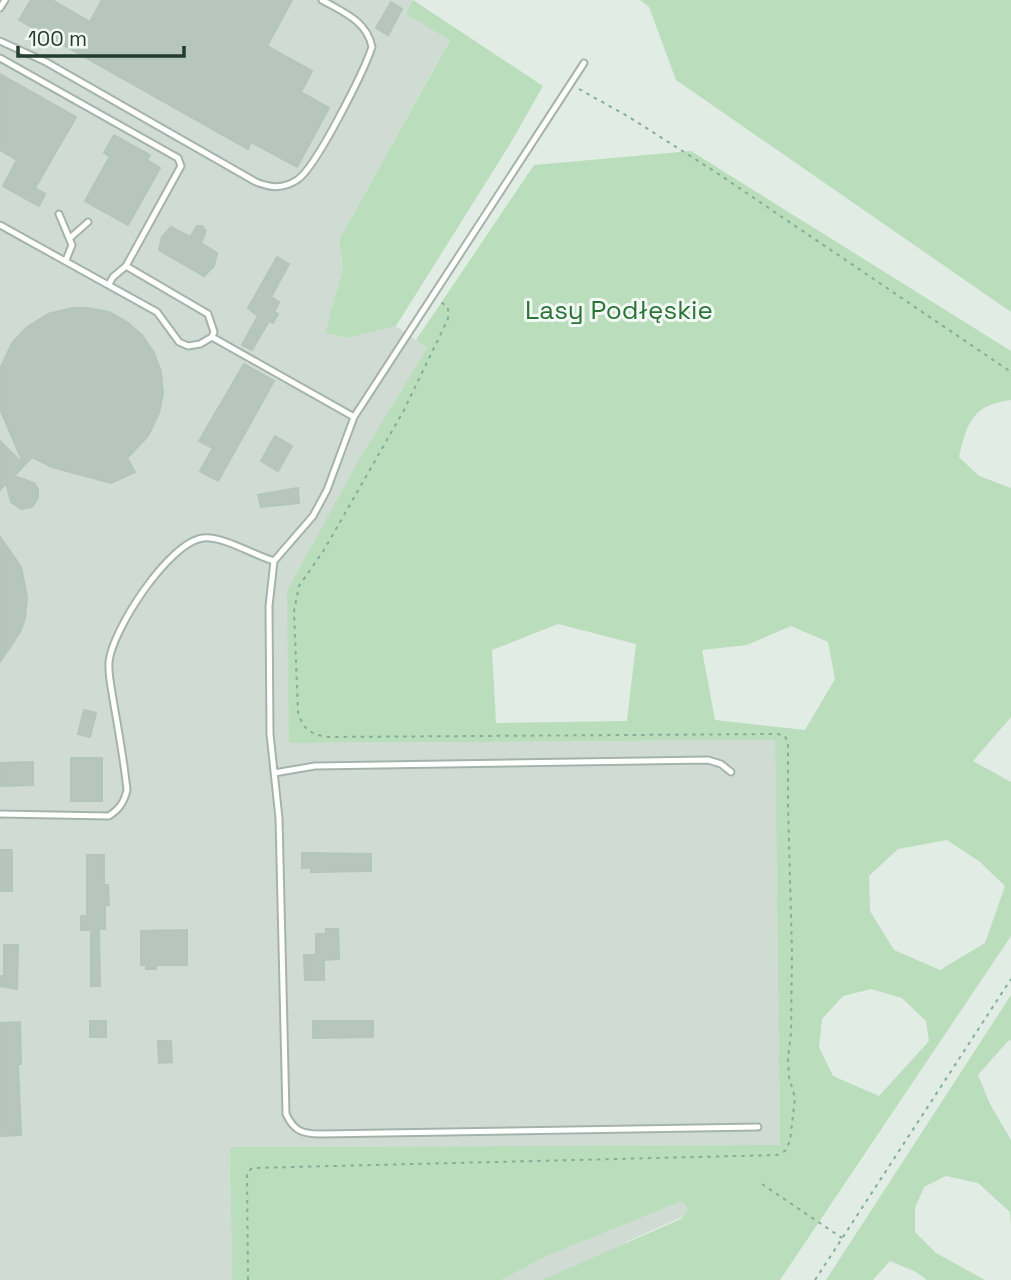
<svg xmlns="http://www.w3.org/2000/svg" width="1011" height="1280" font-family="'Space Grotesk',sans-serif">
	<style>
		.built { fill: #cfdbd3 }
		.green { fill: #baddbc; fill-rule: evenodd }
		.building { fill: #b7c6bd; stroke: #b4c5ba; stroke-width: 2 }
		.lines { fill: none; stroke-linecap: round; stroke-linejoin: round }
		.service-casing { stroke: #a4b4ab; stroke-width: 9 }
		.path { stroke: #82af97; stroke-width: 2; stroke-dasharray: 3.5 5; stroke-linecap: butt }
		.service { stroke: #fff; stroke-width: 5 }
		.labels { text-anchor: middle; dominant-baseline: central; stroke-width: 6; stroke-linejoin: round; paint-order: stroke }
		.park-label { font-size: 26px; fill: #2c7338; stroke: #f2f8f4 }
	</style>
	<rect width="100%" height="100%" fill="#e1ece5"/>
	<path class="built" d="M0,0h413l-7,14 44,25 -111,201 4,28 -18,65 22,5 49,-12 31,22 -67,110 -71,285 486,-3 5,405 -550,2 2,133h-232z
		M680,1202l5,2 3,7 -2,4 -60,27 -25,38h-99l42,-23z"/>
	<path class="green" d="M413,0l130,86 -33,58 -114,182 -49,12 -22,-5 18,-65 -4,-28 111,-200 -44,-26z
		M640,0h371v312l-335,-232 -27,-73z
		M691,151l320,200v49c-39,5 -44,23 -52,57l20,19 32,12v229l-38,44 38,21v154l-231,344h-238l139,-61 7,-8 -3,-7 -5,-2 -136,55 -42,23h-270l-2,-133 550,-2 -5,-405 -486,3 -2,-152 73,-133 67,-110 -11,-8 118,-175zM558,624l78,20 -9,77 -131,2 -4,-73zM791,626l37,16 7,37 -30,51 -90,-10 -13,-70 45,-5zM947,840l33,22 25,24 -20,57 -45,27 -46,-20 -24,-39 -1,-35 29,-27zM871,989l31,9 24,23 3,20 -50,55 -46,-20 -14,-29 3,-28 21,-23z
		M1011,995v45l-3,1 -30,34 12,29 21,36v85l-1,-13 -32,-29 -32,-7 -22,11 -9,21v24l21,21 49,27h-58l-11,-8 -26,-11 -17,19h-47z"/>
	<path class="building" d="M31,0h21l38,22 12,-22h190l-25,46 45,25 -11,21 28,16 -32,59 -46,-25 -3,7 -229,-129z
		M391,2l11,7 -14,26 -12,-7z
		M0,74l76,43 -41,71 10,6 -6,12 -36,-20 14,-26 -17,-10z
		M114,135l36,20 -3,5 13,8 -32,57 -43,-24 25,-45 -6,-3z
		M197,226h5l4,5 -5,12 16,10 -3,13 -10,10 -45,-26 3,-13 9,-10 19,10z
		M277,257l12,7 -18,33 8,5 -5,10 4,2 -5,9 -4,-2 -17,29 -10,-5 16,-29 -10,-8z
		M73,308h15l21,4 18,10 15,13 12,18 7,19 2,21 -4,20 -11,23 -21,22 8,14 -24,11 -59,-16 -20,-10 -18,19 20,7 4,6v9l-6,9 -11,2 -10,-7 -5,-19 -6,7v-49l24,24 -24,-56 1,-42 11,-24 14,-15 22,-14z
		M244,364l30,17 -56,100 -18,-10 13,-23 -14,-7z
		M275,436l17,10 -14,25 -17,-10z
		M298,488l1,15 -38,4 -3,-12z
		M0,537l21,30 6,30 -2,21 -5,14 -20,30z
		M84,710l12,3 -6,24 -12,-3z
		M71,758h31v43h-31z
		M33,762v23l-33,1v-23z
		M0,850h12v41h-12z
		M302,853l69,1v17l-60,1v-4h-9z
		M87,855h17v30h4l1,20h-4v24h-6l1,57h-9v-56h-10v-14h6z
		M326,929h12l1,30 -15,1v20h-19l-1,-25h12v-21h10z
		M187,930v35h-31v4h-10v-4h-5v-34z
		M4,945h14l-1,44 -17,-3v-10h4z
		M90,1021h16v16h-16z
		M313,1021h60v16l-60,1z
		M20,1022l1,42h-3l3,71 -21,1v-113z
		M158,1041h13l1,21 -13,1z"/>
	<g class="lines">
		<g class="service-casing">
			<path id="service" d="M0,8l5,-8
				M0,41l46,21 210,120c15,6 27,7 41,-2 19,-12 67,-109 75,-133 -5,-26 -29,-35 -50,-47
				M0,58l178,100 3,8 -55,100
				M59,214l13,31 -6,15
				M0,225l157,87 22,30 9,4 12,-2 12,-7 2,-5 -6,-18 -82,-48 -13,11 -4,7
				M70,238l18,-16
				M212,337l142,80
				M274,561l39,-45 14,-26 27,-73 230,-354
				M274,773l41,-7 393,-6 13,4 10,8
				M0,814l109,2c10,-7 15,-13 18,-26 -3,-28 -8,-57 -13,-85 -2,-14 -6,-29 -5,-43 3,-32 60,-120 94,-124 21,-2 50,17 71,23l-5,45 1,128 9,84 7,296c8,17 16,20 35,20l437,-7"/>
		</g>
		<path class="path" d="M579,89l50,28 88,56 294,199
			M762,1184l80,54
			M248,1280l-1,-107 5,-5 525,-13 8,-4 5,-10 5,-43 -6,-21 -1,-19 3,-25 1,-80 -4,-148v-62l-3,-7 -7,-2 -452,3c-17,-4 -23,-8 -28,-25l-4,-101 5,-25 25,-36 80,-140 44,-91v-11l-8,-7
			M815,1280l196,-301"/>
		<use href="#service" class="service"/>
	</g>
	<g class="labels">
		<g class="park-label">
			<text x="619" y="310">Lasy Podłęskie</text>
		</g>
	</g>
	<path d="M18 46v10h166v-10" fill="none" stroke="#223c2f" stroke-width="3.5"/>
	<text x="28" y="46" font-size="21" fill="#223c2f" stroke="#f2f8f4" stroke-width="5" paint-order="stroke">100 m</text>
</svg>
